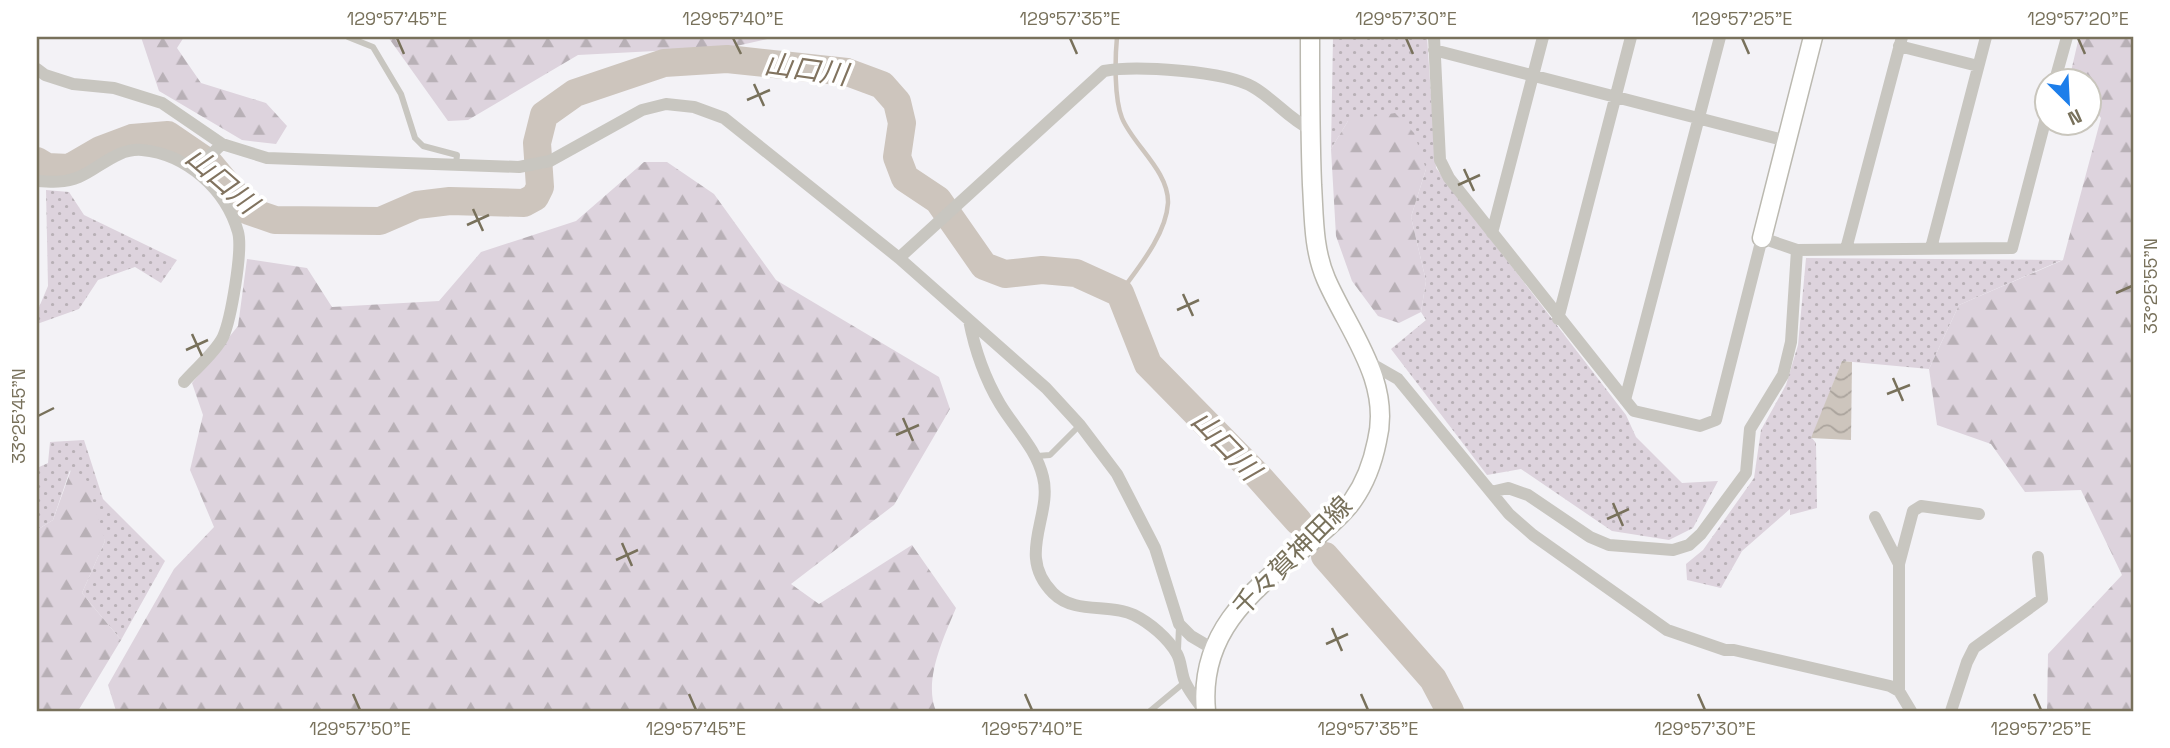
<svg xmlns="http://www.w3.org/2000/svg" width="2170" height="748" font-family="'Space Grotesk','Noto Sans JP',sans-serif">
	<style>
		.grass { fill: url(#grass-dots) }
		.forest { fill: url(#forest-firs) }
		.water { fill: url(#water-waves) }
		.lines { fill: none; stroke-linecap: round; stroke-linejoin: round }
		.stream { stroke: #cdc5bd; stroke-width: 4.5 }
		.river { stroke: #cdc5bd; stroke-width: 28 }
		.secondary-casing { stroke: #bbb9b0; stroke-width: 21 }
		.lane { stroke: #c8c6c0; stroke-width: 6 }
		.street { stroke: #c8c6c0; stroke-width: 12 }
		.secondary { stroke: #fff; stroke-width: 18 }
		.ticks { fill: none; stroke: #78715b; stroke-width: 2.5 }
		.labels { text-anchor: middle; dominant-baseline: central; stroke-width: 7; stroke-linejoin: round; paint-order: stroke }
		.street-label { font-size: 26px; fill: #78715b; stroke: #fff }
		.water-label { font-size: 28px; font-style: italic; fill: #81735f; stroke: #fff }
		.neatline { fill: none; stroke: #78715b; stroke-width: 2.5 }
		.ticks-label { font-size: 18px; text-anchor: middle; fill: #78715b }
	</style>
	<defs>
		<pattern id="grass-dots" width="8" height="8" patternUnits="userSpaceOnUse" patternTransform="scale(1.75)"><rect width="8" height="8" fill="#ddd3dd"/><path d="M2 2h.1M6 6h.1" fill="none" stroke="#b8b0b6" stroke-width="1.8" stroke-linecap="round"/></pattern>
		<pattern id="forest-firs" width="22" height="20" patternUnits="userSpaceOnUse" patternTransform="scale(1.75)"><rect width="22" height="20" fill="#ddd3dd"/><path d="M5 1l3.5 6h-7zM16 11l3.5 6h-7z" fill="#b8b0b6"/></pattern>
		<pattern id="water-waves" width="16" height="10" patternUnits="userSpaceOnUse" patternTransform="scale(1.75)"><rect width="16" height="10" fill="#cdc5bd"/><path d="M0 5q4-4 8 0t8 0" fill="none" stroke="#aba49d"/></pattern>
	</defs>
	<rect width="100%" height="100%" fill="#f3f2f6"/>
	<path class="grass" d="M1333,37h94l9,131 190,247 10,22 46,46 36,-2 -25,47 -24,12 -57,-9 -91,-62 -34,6 -96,-126 35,-29 -5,-8 5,-31 -15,-64 15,-48 -78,-48 -17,28z
		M46,190l23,2 15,23 93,45 -16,23 -26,-16 -37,13 -19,29 -42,15v-12l11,-26z
		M1806,258l256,2 -103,45 -30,64 -87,-8 -30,77 4,5 1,65 -27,7v-6l-48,42 -21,37 -34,-8 -1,-16 17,-14 51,-72 7,-48 25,-45 12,-40z
		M84,440l19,59 62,62 -44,79 -39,-47 23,-52 -35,-71 -17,50 -16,10v-62l11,-5 2,-21z"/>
	<path class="forest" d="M141,37h43l-7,11 24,35 65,20 21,23 -11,18 -34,-4 -83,-49z
		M388,37h388l-44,10 -154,8 -110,65 -20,1z
		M2079,37h54v674h-86l1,-57 74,-79 -41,-85 -56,2 -34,-48 -54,-19 -8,-56 30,-64 104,-45 38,-142 -11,-14v-24h-21z
		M1395,113l19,20 12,36 -15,48 15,64 -5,31 -22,11 -21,-7 -26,-35 -16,-45 -5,-87 17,-28z
		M644,162h23l47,32 62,86 163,97 11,32 -56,96 -103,79 28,20 93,-59 44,63c-12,29 -33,72 -20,103h-820l-8,-26 66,-116 40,-42 -24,-57 13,-55 -11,-32 46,-57 9,-67 60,9 25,39 107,-6 42,-49 95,-31z
		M71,470l14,6 20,65 -23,52 39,47 -43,71h-41v-181l16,-10z"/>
	<path class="water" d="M1842,361l10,1 -1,78 -40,-2z"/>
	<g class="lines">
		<path class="stream" d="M1117,37c-2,21 -3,61 5,81 11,27 47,53 46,85 -2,32 -30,65 -48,90"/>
		<path class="river" d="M37,161l10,6 22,1 31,-18 32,-12 36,-3 41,28 40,48 26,9 105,1 37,-16 33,-4 74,2 11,-6 5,-10 -3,-44 7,-28 31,-22 89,-30 63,-4 120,13 35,13 15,17 5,21 -5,34 8,21 33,22 46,66 21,8 37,-4 34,3 44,20 28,71 109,111 41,46
			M1325,556l108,123 17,32"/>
		<g class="secondary-casing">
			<path id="secondary" d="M1762,238l51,-201
				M1206,711c-8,-82 50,-123 106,-170 14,-13 31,-26 41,-41 12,-17 20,-39 24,-59 15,-60 -29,-111 -51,-162 -13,-30 -12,-63 -14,-94 -2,-50 -2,-99 -2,-148"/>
		</g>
		<path class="lane" d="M348,37l25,10 28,47 14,44 8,8 34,9 -1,9
			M1037,456l13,-1 30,-30
			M1178,650l1,-24
			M1150,711l35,-29"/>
		<path class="street" d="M1434,37l6,123 9,18 185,233 66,15 16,-6 46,-182 35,12 215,-2 36,-138
			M1899,46l79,20
			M1434,50l353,91
			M37,69l8,6 28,9 41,4 48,15 60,41 45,14 252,9 31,-6 92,-51 24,-6 28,3 30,11 175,140 147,130 34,37 37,49 38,74 24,76 12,12 22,13
			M2055,80l12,-43
			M196,169l26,-25
			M37,181c14,1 28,2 42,-4 21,-9 38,-29 63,-27 44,4 84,39 96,82 5,18 -7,87 -15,105 -8,16 -27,31 -39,45
			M1492,233l51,-196
			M1931,248l55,-211
			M1846,249l56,-212
			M899,258l205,-187c31,-6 122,0 149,16 21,12 35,31 57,42
			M1558,319l73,-282
			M969,320c6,31 15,57 31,84 15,25 36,44 43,73 10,39 -28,78 10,116 22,22 56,10 81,22 16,8 34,23 43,39 5,9 4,21 9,30 5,10 12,18 18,27
			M1370,363l28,16 111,135 24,21 134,95 58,20h9l156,36 9,5 12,20
			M1625,400l95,-363
			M1491,492l17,-4 20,7 62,42 19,8 64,5 16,-5 12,-11 45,-61 4,-44 33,-54 8,-33 6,-92
			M1875,517l24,47
			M1899,691v-127l14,-53 8,-5 58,8
			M1951,711l16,-49 7,-14 68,-49 -4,-42"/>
		<use href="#secondary" class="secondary"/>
	</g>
	<path class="ticks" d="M397,38l7,16M733,38l8,16M1070,38l7,16M1406,38l7,16M1742,38l7,16M2078,38l7,16M754,84l10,22M747,100l23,-10M1464,169l10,22M1458,185l22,-10M473,209l10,22M467,225l22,-10M2116,293l16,-7M1183,294l10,22M1177,310l22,-10M192,334l10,22M186,350l22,-10M1893,378l10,23M1887,394l23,-9M38,416l16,-8M903,418l10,23M896,435l23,-10M1613,503l10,23M1607,519l22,-10M622,543l10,23M616,560l22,-10M1332,628l10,23M1326,644l22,-10M353,694l7,16M689,694l7,16M1025,694l7,16M1361,694l7,16M1698,694l7,16M2034,694l7,16"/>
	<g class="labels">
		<g class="street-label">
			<text transform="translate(1292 556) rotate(-45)">千々賀神田線</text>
		</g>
		<g class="water-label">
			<text transform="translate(806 69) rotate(8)">山口川</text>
			<text transform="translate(222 180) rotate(41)">山口川</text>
			<text transform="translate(1226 445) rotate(46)">山口川</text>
		</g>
	</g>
	<rect width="2170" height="748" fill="none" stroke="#ffffff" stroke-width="77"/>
	<g transform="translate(2068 102) rotate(156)"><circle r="33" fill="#ffffff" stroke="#c9c6bd" stroke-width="2"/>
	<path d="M0-5L12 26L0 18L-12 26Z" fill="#1d7eea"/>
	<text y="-10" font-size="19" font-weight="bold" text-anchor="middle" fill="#78715b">N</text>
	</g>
	<rect x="38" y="38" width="2094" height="672" class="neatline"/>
	<g class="ticks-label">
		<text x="397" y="25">129°57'45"E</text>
		<text x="733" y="25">129°57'40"E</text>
		<text x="1070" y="25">129°57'35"E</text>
		<text x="1406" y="25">129°57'30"E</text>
		<text x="1742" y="25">129°57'25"E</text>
		<text x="2078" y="25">129°57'20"E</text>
		<text transform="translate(2151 286) rotate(-90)" y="6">33°25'55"N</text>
		<text transform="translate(19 416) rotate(-90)" y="6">33°25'45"N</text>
		<text x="360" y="735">129°57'50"E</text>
		<text x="696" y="735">129°57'45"E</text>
		<text x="1032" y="735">129°57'40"E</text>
		<text x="1368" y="735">129°57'35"E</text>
		<text x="1705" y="735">129°57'30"E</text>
		<text x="2041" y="735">129°57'25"E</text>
	</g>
</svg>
